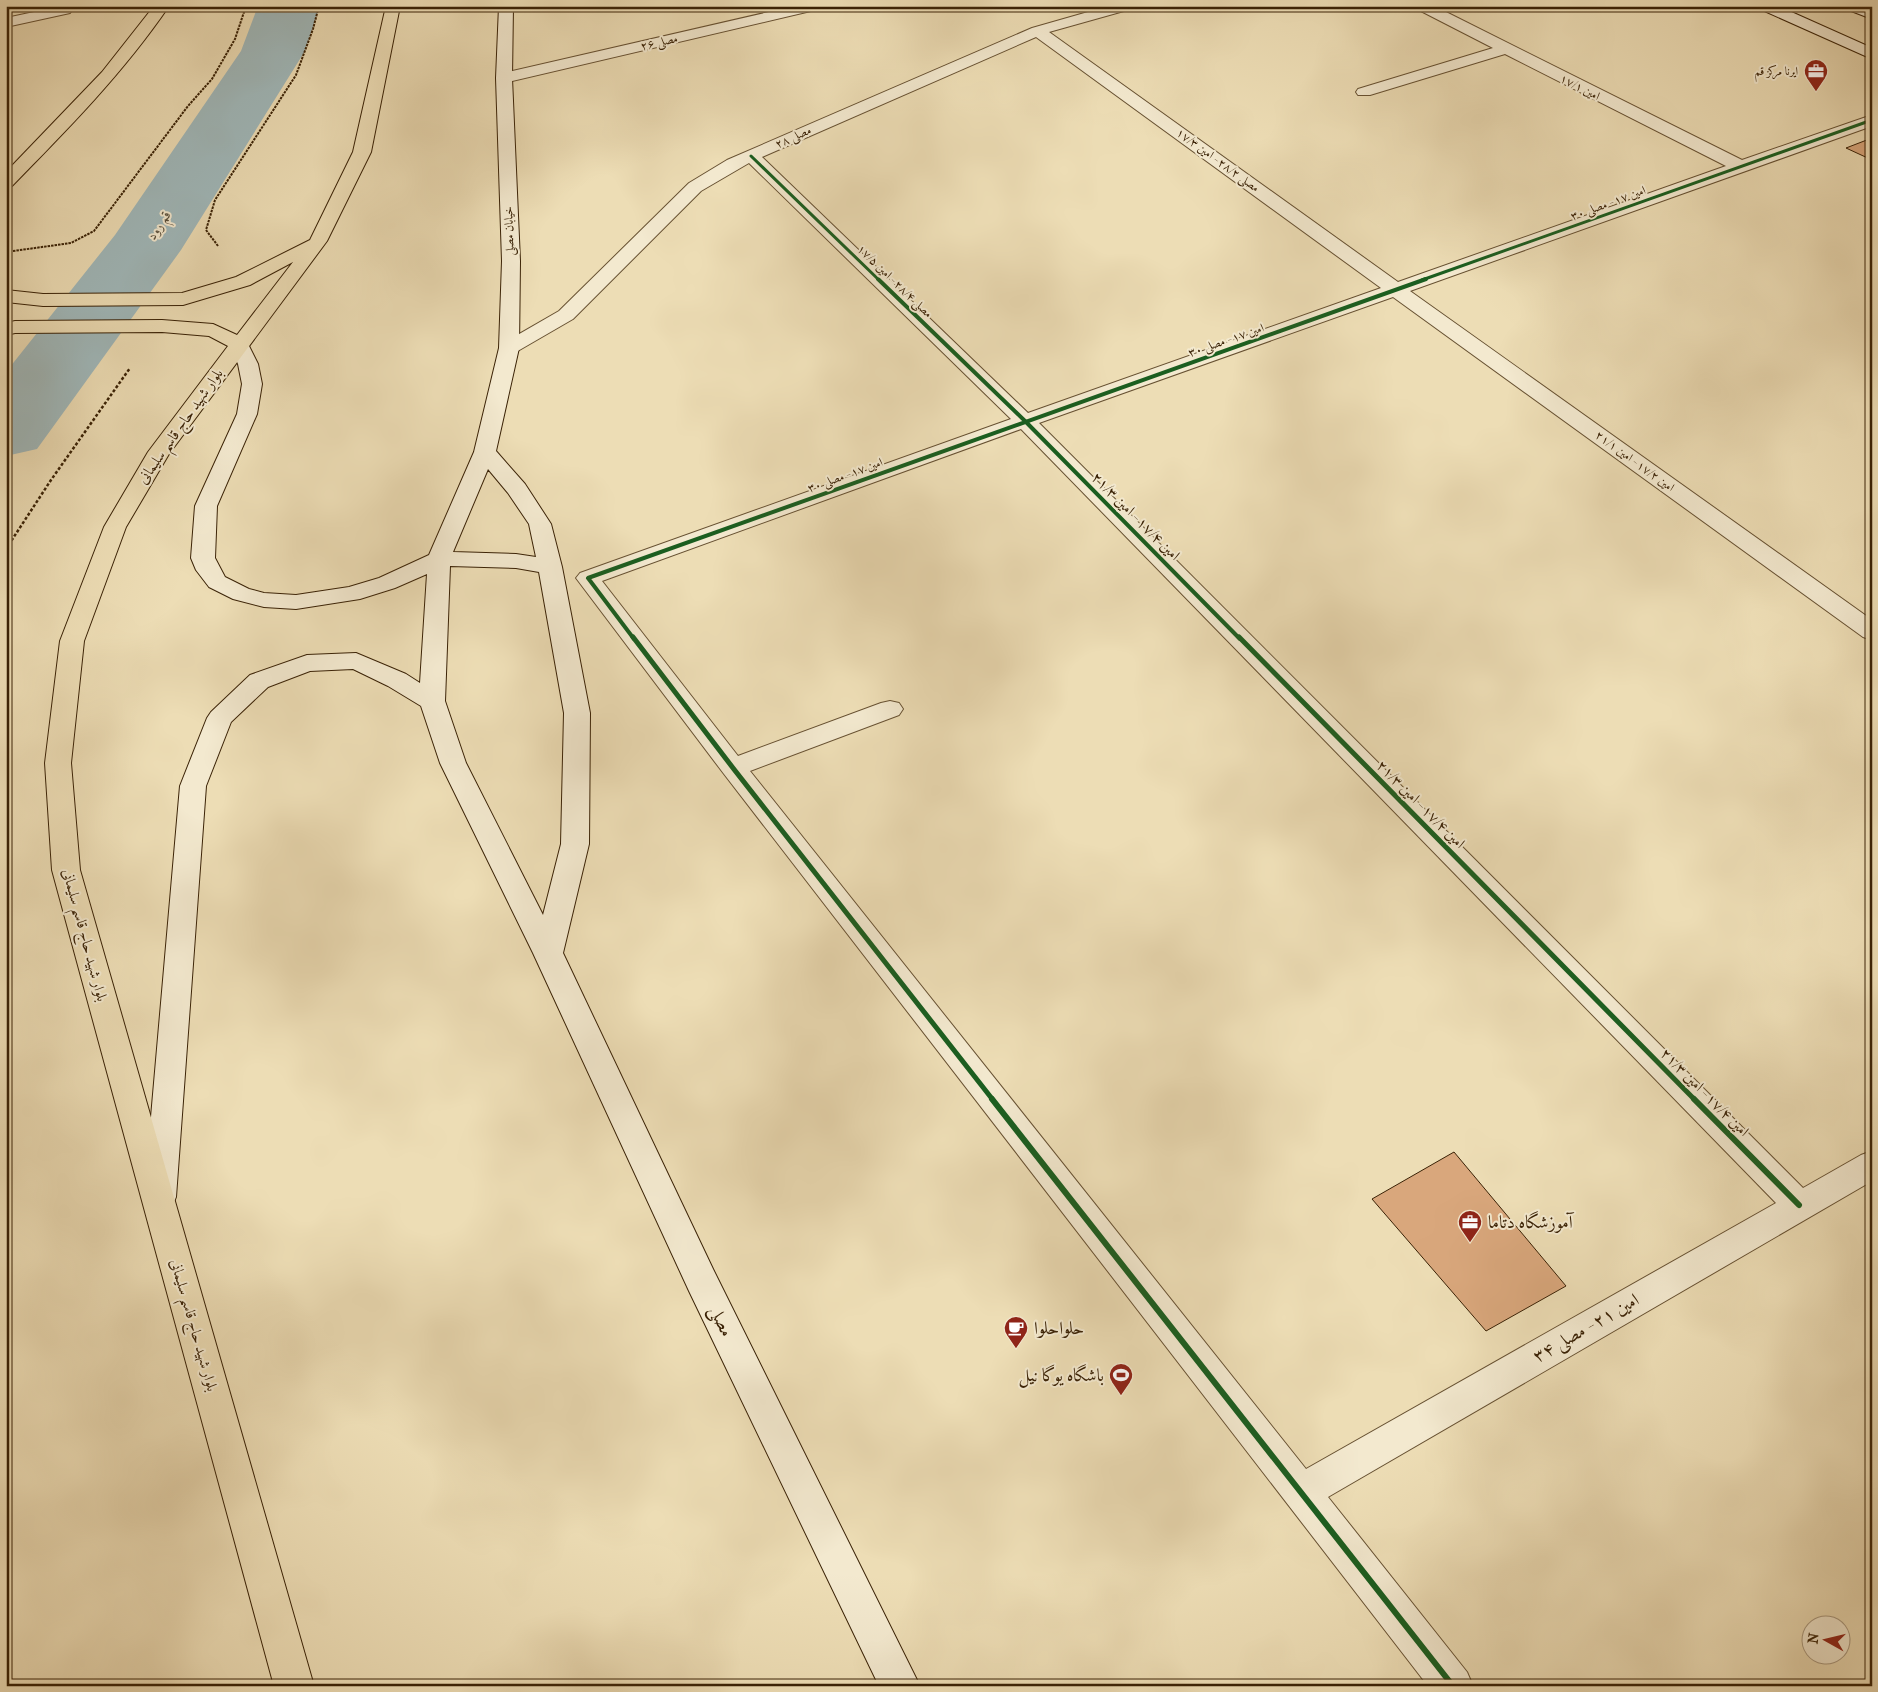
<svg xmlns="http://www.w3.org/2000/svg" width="1878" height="1692" font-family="'IM FELL French Canon',Amiri,serif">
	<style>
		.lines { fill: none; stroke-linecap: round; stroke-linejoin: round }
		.river { fill: #a0b8ba; fill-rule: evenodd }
		.building { fill: #d9a77c; stroke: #3a2206 }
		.service-casing { stroke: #675132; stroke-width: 2 }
		.minor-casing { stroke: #675132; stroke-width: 2 }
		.secondary-casing { stroke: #3a2206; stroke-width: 2 }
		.primary-casing { stroke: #3a2206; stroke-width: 2 }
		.path-far1 { stroke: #3a2206; stroke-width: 2; stroke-dasharray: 2.5 1; stroke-linecap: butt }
		.path { stroke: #3a2206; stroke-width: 2.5; stroke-dasharray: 3 2; stroke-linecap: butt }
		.service { fill: #f3e9cf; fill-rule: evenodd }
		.minor { fill: #f3e9cf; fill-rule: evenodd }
		.secondary { fill: #f3e9cf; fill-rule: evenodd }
		.primary { fill: #edddb5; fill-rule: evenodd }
		.cycleway-far3-casing { stroke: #f3e9cf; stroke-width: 5 }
		.cycleway-far2-casing { stroke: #f3e9cf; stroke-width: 6 }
		.cycleway-far1-casing { stroke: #f3e9cf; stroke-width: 8 }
		.cycleway-casing { stroke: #f3e9cf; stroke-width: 9 }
		.cycleway-far3 { stroke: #1b5e20; stroke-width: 3 }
		.cycleway-far2 { stroke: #1b5e20; stroke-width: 4 }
		.cycleway-far1 { stroke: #1b5e20; stroke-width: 5 }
		.cycleway { stroke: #1b5e20; stroke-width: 6 }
		.labels { text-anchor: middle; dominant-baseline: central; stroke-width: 4; stroke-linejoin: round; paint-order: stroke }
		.far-street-label { font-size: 12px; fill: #3a2206; stroke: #f3e9cf }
		.far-poi-label { font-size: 12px; fill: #3a2206; stroke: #f3e9cf; text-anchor: end }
		.far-water-label { font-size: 14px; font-style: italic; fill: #594f3c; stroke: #f3e9cf }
		.street-label { font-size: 15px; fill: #3a2206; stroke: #f3e9cf }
		.near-poi-label { font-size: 18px; fill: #3a2206; stroke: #f3e9cf; text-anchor: start }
		.near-street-label { font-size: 18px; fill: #3a2206; stroke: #f3e9cf }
	</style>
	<rect width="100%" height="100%" fill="#edddb5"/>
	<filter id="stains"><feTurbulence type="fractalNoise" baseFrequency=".004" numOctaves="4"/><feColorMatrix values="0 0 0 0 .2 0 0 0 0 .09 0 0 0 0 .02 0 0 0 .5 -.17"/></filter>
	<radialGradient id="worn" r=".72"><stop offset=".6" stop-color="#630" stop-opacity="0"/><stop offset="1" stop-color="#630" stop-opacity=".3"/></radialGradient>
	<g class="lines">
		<path class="river" d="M258,6h62l-15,45 -124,199 -144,199 -31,7v-84l109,-137 126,-184z"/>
	</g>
	<path class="building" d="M1872,138v22l-26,-12z
		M1454,1152l112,134 -80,45 -114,-132z"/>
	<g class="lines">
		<g class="service-casing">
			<path id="service" d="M62,6l8,1 2,3 -2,3 -64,14v-9z"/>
		</g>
		<g class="minor-casing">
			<path id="minor" d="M795,6h27l-2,3 -5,1 -311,73 -6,-2 -2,-3 2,-3 6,-2z
				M1109,6h24l-2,3 -82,23 349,250 328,-116 -221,-112 -135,41h-12l-2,-3 2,-3 135,-41 -76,-39 -2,-3h19l308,154 130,-45v11l-462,165 462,329v20l-9,-3 -470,-340 -354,126 764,765 58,-33 11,-4v30l-544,316 139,175 6,14h-45l-704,-912 -148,-196 4,-5 431,-154 -262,-256 -48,28 -128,128 -57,33 -7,2 -7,-2 -3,-4 3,-4 57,-33 130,-128 38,-23 305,-132zM1036,37l345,251 -353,125 -266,-256zM1021,429l755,774 -470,266 -556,-698 149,-56 4,-6 -4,-6 -9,-2 -9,2 -143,53 -136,-175z"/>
		</g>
		<g class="secondary-casing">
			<path id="secondary" d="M499,6h14l-1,72 8,183 -1,87 -23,103 29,33 26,40 11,43 28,146 -1,131 -26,109 150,316 207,417h-41l-190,-395 -156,-338 -93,-190 -19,-57 -33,-20 -35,-17 -43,2 -42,16 -37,35 -25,64 -30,411 -4,10 -12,4 -12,-4 -4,-10 36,-411 27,-68 4,-6 39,-37 57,-20 49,-2 50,21 14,9 7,-109 -32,14 -35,11 -64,10 -32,-2 -31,-8 -24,-12 -13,-17 -5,-12 4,-52 42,-92 5,-30 -4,-20 -9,-20 3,-4 7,-2 7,2 12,24 4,20 -5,30 -40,92 -2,52 10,19 24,12 15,4 32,2 53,-8 30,-9 50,-23 45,-103 25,-104 3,-87 -6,-183zM488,469l20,24 21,31 7,33 -20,-3 -63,-2zM450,566l66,2 23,4 25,141 -3,131 -18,71 -77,-152 -21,-62z
				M1758,6h20l94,42v11l-112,-50z
				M1844,6h20l8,3v10l-26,-10z"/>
		</g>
		<g class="primary-casing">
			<path id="primary" d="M154,6h15c-45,66 -101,123 -157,180l-6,1v-15l96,-100z
				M386,6h14l-29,146 -44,89 -158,213 -43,73 -42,114 -13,122 9,107 234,816h-40l-222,-816 -7,-107 15,-122 44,-114 44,-75 80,-106 -19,-10 -47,-4 -147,1 -9,2v-12l9,-2 147,-1 51,4 24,11 56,-73 -43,23 -67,20 -140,1 -37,-4v-12l37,4 139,-1 54,-16 74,-37 43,-88z"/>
		</g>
		<path class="path-far1" d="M218,246l-12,-16 9,-30 81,-125 17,-46 6,-23
			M6,252l65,-9 23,-12 94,-125 24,-27 23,-40 11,-33"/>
		<path class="path" d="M6,549l45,-69 79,-112"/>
		<use href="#service" class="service"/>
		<use href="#minor" class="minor"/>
		<use href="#secondary" class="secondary"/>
		<use href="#primary" class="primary"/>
		<g class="cycleway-far3-casing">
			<path id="cycleway-far3" d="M751,156l128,124
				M1422,280l450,-160"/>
		</g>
		<g class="cycleway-far2-casing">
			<path id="cycleway-far2" d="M878,279l147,142 215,218
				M634,639l-46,-61 838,-299"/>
		</g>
		<g class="cycleway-far1-casing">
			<path id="cycleway-far1" d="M633,637l100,131 260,332
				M1239,637l456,463"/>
		</g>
		<g class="cycleway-casing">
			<path id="cycleway" d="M992,1099l461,587
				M1694,1099l105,106"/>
		</g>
		<use href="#cycleway-far3" class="cycleway-far3"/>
		<use href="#cycleway-far2" class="cycleway-far2"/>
		<use href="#cycleway-far1" class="cycleway-far1"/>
		<use href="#cycleway" class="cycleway"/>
	</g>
	<defs>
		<g id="office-pin" transform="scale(1.25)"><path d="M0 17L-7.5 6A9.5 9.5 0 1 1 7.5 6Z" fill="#8f2418" stroke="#f3e9cf"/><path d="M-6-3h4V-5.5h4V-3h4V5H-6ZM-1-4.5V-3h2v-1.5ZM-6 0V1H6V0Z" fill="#fff"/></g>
		<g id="cafe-pin" transform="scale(1.25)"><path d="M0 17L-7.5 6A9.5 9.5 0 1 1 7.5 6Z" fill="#8f2418" stroke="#f3e9cf"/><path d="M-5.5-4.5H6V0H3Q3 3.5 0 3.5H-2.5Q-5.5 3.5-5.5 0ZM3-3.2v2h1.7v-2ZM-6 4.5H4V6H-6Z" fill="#fff"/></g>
		<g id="stadium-pin" transform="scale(1.25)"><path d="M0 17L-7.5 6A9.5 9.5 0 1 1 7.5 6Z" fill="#8f2418" stroke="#f3e9cf"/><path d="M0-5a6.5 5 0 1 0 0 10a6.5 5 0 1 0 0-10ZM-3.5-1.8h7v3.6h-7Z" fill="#fff"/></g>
	</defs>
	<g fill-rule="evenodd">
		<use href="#office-pin" x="1816" y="71"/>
		<use href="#office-pin" x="1470" y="1222"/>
		<use href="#cafe-pin" x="1016" y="1328"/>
		<use href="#stadium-pin" x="1121" y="1375"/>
	</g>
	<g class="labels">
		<g class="far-street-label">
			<text transform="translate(659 42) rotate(-13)">مصلی ۲۶</text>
			<text transform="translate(1580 87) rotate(27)">امین ۱۷/۱</text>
			<text transform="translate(793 137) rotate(-24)">مصلی ۲۸</text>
			<text transform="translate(1218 160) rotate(36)">مصلی ۲۸/۲ - امین ۱۷/۳</text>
			<text transform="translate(1608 203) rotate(-20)">امین ۱۷ - مصلی ۳۰</text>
			<text transform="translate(509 231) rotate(-92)">خیابان مصلی</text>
			<text transform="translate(895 281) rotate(44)">مصلی ۲۸/۴ - امین ۱۷/۵</text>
			<text transform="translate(1226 340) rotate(-19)">امین ۱۷ - مصلی ۳۰</text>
			<text transform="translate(1635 461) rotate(36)">امین ۱۷/۲ - امین ۲۱/۱</text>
			<text transform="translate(845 475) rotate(-20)">امین ۱۷ - مصلی ۳۰</text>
		</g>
		<g class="far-poi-label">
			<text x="1798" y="71">ایرنا مرکز قم</text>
		</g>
		<g class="far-water-label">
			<text transform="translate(159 225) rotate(-57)">قم رود</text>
		</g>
		<g class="street-label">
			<text transform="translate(180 426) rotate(-55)">بلوار شهید حاج قاسم سلیمانی</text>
			<text transform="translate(1136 516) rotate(45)">امین ۱۷/۴ - امین ۲۱/۳</text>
			<text transform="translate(1421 804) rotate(45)">امین ۱۷/۴ - امین ۲۱/۳</text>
			<text transform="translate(85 935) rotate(75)">بلوار شهید حاج قاسم سلیمانی</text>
			<text transform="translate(1705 1092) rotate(45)">امین ۱۷/۴ - امین ۲۱/۳</text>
			<text transform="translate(194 1325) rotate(74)">بلوار شهید حاج قاسم سلیمانی</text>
		</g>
		<g class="near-poi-label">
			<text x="1488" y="1222">آموزشگاه دتاما</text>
			<text x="1034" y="1328">حلواحلوا</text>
			<text x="1104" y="1375" text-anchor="end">باشگاه یوگا نیل</text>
		</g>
		<g class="near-street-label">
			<text transform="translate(721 1321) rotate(64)">مصلی</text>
			<text transform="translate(1586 1328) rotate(-30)">امین ۲۱ - مصلی ۳۴</text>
		</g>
	</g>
	<rect width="1878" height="1692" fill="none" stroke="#edddb5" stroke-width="25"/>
	<rect x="8" y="8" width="1863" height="1677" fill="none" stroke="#3a2206" stroke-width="2.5"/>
	<rect x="12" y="12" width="1853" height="1667" fill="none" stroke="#3a2206"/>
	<g transform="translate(1826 1640) rotate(278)"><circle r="24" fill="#f3e9cf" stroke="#a9997f"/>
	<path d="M0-4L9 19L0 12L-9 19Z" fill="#8f2418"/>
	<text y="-8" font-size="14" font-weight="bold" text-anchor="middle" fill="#3a2206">N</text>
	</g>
	<rect width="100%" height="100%" filter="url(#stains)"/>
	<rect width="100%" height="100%" fill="url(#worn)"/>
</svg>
